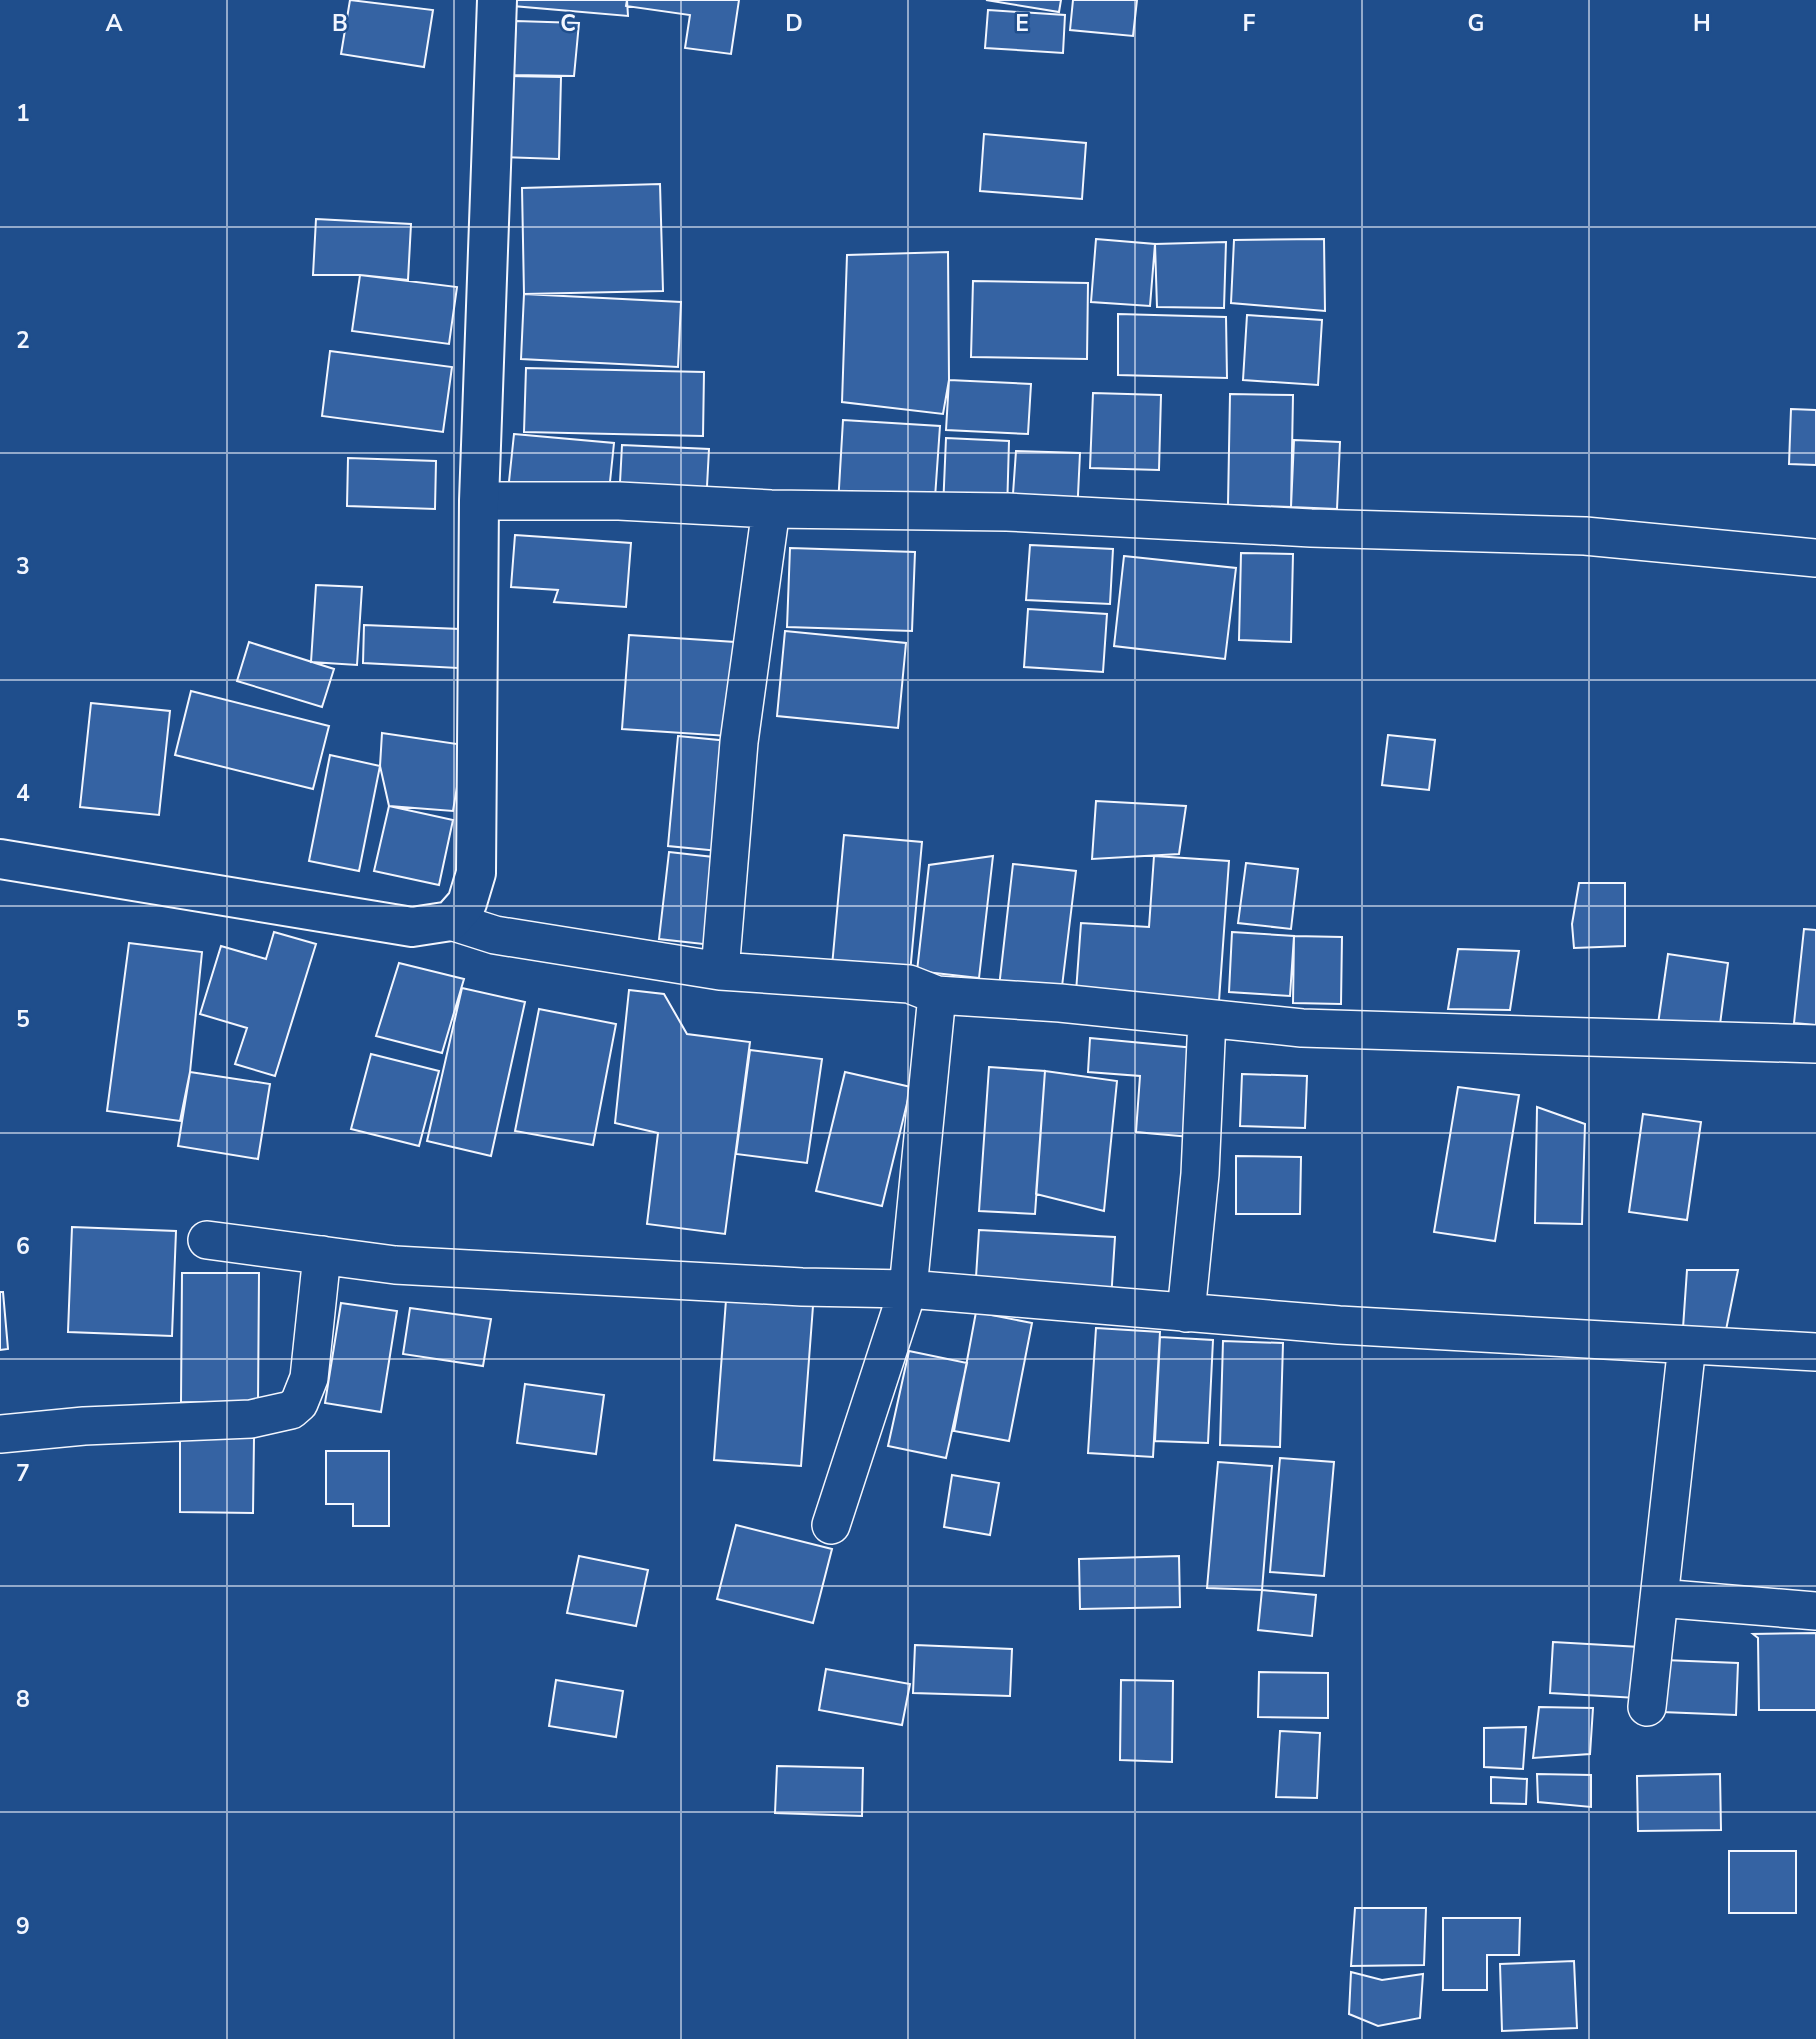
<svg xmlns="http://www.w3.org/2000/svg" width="1816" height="2039" font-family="'Nunito Sans',sans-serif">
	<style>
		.building { fill: #3563a3; stroke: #f2f6ff; stroke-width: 2 }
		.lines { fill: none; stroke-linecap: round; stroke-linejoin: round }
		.minor-casing { stroke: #f2f6ff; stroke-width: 40 }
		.tertiary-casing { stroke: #f2f6ff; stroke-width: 42 }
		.minor { stroke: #1f4e8c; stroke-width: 37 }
		.tertiary { stroke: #1f4e8c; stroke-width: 38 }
		.grid { fill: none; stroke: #f2f6ff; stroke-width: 2; stroke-opacity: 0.55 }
		.grid-label { font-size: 23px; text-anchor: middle; font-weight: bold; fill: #f2f6ff; stroke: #1f4e8c; stroke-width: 5; stroke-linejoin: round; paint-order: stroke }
	</style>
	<rect width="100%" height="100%" fill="#1f4e8c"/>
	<path class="building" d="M350,0l83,10 -9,57 -83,-13z
		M514,0h113l1,16 -115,-10z
		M627,0h112l-8,54 -46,-6 5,-33 -64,-9z
		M986,0h75l-2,12z
		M1073,0h64l-4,36 -63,-6z
		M988,10l77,5 -2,38 -78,-5z
		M516,21l63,2 -5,53 -61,-1z
		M504,76l57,1 -2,82 -57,-2z
		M984,134l102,9 -4,56 -102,-8z
		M660,184l3,107 -139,3 -2,-106z
		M316,219l95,5 -3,56 -48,-5h-47z
		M1096,239l59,5 -5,62 -59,-4z
		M1324,239l1,72 -94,-8 3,-63z
		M1226,242l-2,66 -67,-1 -2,-63z
		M948,252l1,128 -6,34 -101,-12 5,-147z
		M360,275l97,12 -8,57 -97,-13z
		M973,281l115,2 -1,76 -116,-2z
		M524,294l157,8 -3,65 -157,-8z
		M1118,314l108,3 1,61 -109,-3z
		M1247,315l75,5 -4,65 -75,-5z
		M330,351l122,16 -9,65 -121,-16z
		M526,368l178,4 -1,64 -179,-4z
		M949,380l82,4 -3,50 -82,-4z
		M1093,393l68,2 -2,75 -69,-2z
		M1230,394l63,1 -2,112 -63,-2z
		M1791,409l25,1v55l-27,-1z
		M843,420l97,6 -6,86 -96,-7z
		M514,434l100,9 -6,58 -100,-10z
		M946,438l63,3 -2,71 -64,-3z
		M1294,440l46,2 -3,67 -46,-2z
		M622,445l87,4 -3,56 -87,-4z
		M1016,451l64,2 -3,63 -65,-8z
		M348,458l88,3 -1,48 -88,-3z
		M515,535l116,8 -5,64 -72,-5 4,-12 -47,-3z
		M1030,545l83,4 -3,55 -84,-4z
		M790,548l125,4 -3,79 -125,-4z
		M1241,553l52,1 -2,88 -52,-2z
		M1124,556l112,12 -11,91 -111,-13z
		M316,585l46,2 -5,78 -46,-3z
		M1028,609l79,5 -4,58 -79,-5z
		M364,625l96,4 -2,39 -95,-5z
		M785,631l121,12 -8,85 -121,-12z
		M629,635l106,7 -7,94 -106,-7z
		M249,642l85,27 -12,38 -85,-26z
		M191,691l138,35 -16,63 -138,-34z
		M91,703l79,8 -11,104 -79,-8z
		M382,733l82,12 -11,66 -64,-5 -9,-40z
		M1388,735l47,5 -6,50 -47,-5z
		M678,736l61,6 -10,110 -61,-6z
		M330,755l50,11 -21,105 -50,-10z
		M1096,801l90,5 -7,48 -87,5z
		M389,806l64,14 -14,65 -65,-14z
		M844,835l78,7 -13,142 -78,-7z
		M669,852l53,6 -10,87 -53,-6z
		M993,856l-14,122 -62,-7 12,-106z
		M1154,856l75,5 -10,140 -143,-9 5,-69 68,4z
		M1246,863l52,6 -7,60 -53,-6z
		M1013,864l63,7 -16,132 -62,-7z
		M1579,883h46v63l-51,2 -2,-24z
		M1804,929l12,1v95l-22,-2z
		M274,932l42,12 -41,132 -40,-12 12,-36 -47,-14 21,-68 45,13z
		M1232,932l62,4 -4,60 -61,-4z
		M1294,936l48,1 -1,67 -48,-1z
		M129,943l73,9 -12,120 -10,49 -73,-10z
		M1458,949l61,2 -9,59 -62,-1z
		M1668,954l60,9 -9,69 -61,-8z
		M399,963l65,16 -22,74 -66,-17z
		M462,988l63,14 -34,154 -64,-15z
		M629,990l35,4 23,40 63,8 -25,192 -78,-10 11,-91 -43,-10z
		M539,1009l77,15 -23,121 -78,-14z
		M1090,1038l105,10 6,90 -65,-6 4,-56 -52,-4z
		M750,1050l72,9 -15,104 -71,-9z
		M371,1054l68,17 -20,75 -68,-17z
		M989,1067l56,4 -10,143 -56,-3z
		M1045,1071l72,10 -13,130 -68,-17z
		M190,1072l80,12 -12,75 -80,-13z
		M845,1072l66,15 -29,119 -66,-15z
		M1242,1074l65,2 -2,52 -65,-2z
		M1458,1087l61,8 -24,146 -61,-9z
		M1537,1107l48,17 -3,100 -47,-1z
		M1643,1114l58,8 -14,98 -58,-8z
		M1236,1156l65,1 -1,57h-64z
		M72,1227l104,4 -4,105 -104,-4z
		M979,1230l136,7 -4,63 -136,-7z
		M1687,1270h51l-13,65 -42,-7z
		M182,1273h77l-1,130 -77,-1z
		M0,1292h3l5,57 -8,1z
		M726,1300l87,6 -12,160 -87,-6z
		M341,1303l56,8 -16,101 -56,-9z
		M410,1308l81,11 -8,47 -80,-12z
		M976,1312l56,11 -23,118 -55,-10z
		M1096,1328l64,4 -7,125 -65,-4z
		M1160,1337l53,3 -5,103 -53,-2z
		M1223,1341l60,2 -3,104 -60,-2z
		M909,1351l58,12 -21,95 -58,-12z
		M525,1384l79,11 -8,59 -79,-11z
		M180,1437l74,1 -1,75 -73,-1z
		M326,1451h63v75h-36v-22h-27z
		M1280,1458l54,4 -10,114 -54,-4z
		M1218,1462l54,4 -10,124 -55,-2z
		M952,1475l47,8 -9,52 -46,-8z
		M736,1525l96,24 -19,74 -96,-24z
		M579,1556l69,14 -12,56 -69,-13z
		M1179,1556l1,51 -100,2 -1,-50z
		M1262,1590l54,5 -4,41 -54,-6z
		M1816,1633v77h-57l-1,-72 -5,-4z
		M1553,1642l87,5 -3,51 -87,-5z
		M915,1645l97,4 -2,47 -97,-3z
		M1664,1660l74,3 -2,52 -74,-3z
		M826,1669l84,15 -8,41 -83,-15z
		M1259,1672l69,1v45l-70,-1z
		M556,1680l67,11 -7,46 -67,-11z
		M1121,1680l52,1 -1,81 -52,-2z
		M1539,1707l54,1 -3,46 -57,4z
		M1526,1727l-3,42 -39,-2v-39z
		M1280,1731l40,2 -3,65 -41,-1z
		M777,1766l86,2 -1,48 -87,-3z
		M1537,1774l54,1v32l-53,-5z
		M1720,1774l1,56 -83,1 -1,-55z
		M1491,1777l36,2 -1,25 -35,-1z
		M1729,1851h67v62h-67z
		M1355,1908h71l-2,57 -73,1z
		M1443,1918h77l-1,37h-32v35h-44z
		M1574,1961l3,67 -75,3 -2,-67z
		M1351,1972l31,8 41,-6 -3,44 -42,8 -29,-12z"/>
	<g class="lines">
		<g class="minor-casing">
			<path id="minor" d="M479,501h140l152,8 236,3 304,16 274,8 231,22
				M451,921l44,14 225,36 189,13 28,11 123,8 242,25 514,16
				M720,971l19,-229 32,-233
				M207,1240l188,25 407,22 106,2 431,36 477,27
				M1186,1313l14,-139 7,-155
				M0,1434l84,-8 167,-7 40,-9 8,-7 10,-25 13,-123
				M831,1525l77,-236 29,-294
				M1659,1598l157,13
				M1647,1707l40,-362"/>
		</g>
		<g class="tertiary-casing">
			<path id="tertiary" d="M0,859l412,68 39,-6 16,-18 9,-30 3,-372 18,-501"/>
		</g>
		<use href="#minor" class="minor"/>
		<use href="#tertiary" class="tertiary"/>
	</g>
	<path class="grid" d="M227,0v2039M454,0v2039M681,0v2039M908,0v2039M1135,0v2039M1362,0v2039M1589,0v2039M0,227h1816M0,453h1816M0,680h1816M0,906h1816M0,1133h1816M0,1359h1816M0,1586h1816M0,1812h1816"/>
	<g class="grid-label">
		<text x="114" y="31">A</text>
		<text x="340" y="31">B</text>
		<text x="568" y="31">C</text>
		<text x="794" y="31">D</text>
		<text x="1022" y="31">E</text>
		<text x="1249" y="31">F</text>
		<text x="1476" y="31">G</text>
		<text x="1702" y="31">H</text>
		<text x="23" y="121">1</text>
		<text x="23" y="348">2</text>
		<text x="23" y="574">3</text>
		<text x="23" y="801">4</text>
		<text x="23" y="1027">5</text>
		<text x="23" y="1254">6</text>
		<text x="23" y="1481">7</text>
		<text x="23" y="1707">8</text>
		<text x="23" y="1934">9</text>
	</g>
</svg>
